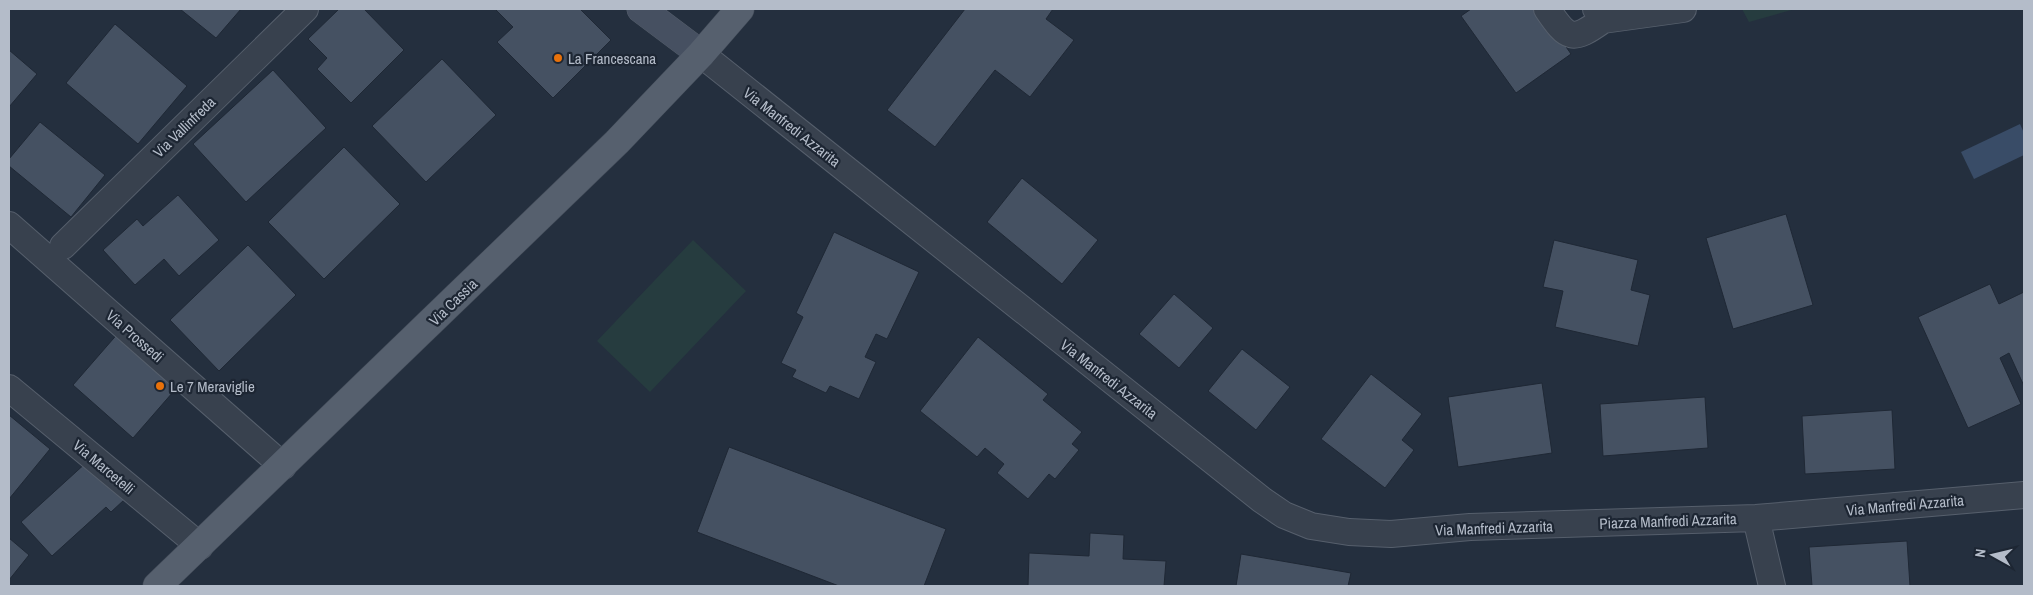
<svg xmlns="http://www.w3.org/2000/svg" width="2033" height="595" font-family="'Archivo Narrow',sans-serif">
	<style>
		.green { fill: #263c3f }
		.water { fill: #394c67 }
		.building { fill: #455162; stroke: #1f2835 }
		.lines { fill: none; stroke-linecap: round; stroke-linejoin: round }
		.street-casing { stroke: #565f6c; stroke-width: 28 }
		.secondary-casing { stroke: #565f6c; stroke-width: 29 }
		.primary-casing { stroke: #414a57; stroke-width: 29 }
		.street { stroke: #38414e; stroke-width: 26 }
		.secondary { stroke: #465061; stroke-width: 28 }
		.primary { stroke: #56606e; stroke-width: 28 }
		.food-dot { fill: #e8710a; stroke: #1d2633; stroke-width: 2 }
		.labels { text-anchor: middle; dominant-baseline: central; stroke-width: 4.5; stroke-linejoin: round; paint-order: stroke }
		.poi-label { font-size: 15px; fill: #b4bcc9; stroke: #1d2633; text-anchor: start }
		.street-label { font-size: 15px; fill: #b4bcc9; stroke: #1d2633 }
	</style>
	<rect width="100%" height="100%" fill="#242f3e"/>
	<path class="green" d="M1742,9h53l-46,13z
		M693,240l53,51 -96,101 -53,-51z"/>
	<path class="water" d="M2020,124l4,9v22l-50,24 -13,-27z"/>
	<path class="building" d="M180,9h61l-25,29z
		M339,9h25l40,41 -53,53 -34,-34 10,-11 -19,-19z
		M495,9h85l31,31 -58,58 -56,-56 16,-15z
		M965,9h88l-7,10 28,21 -44,57 -35,-27 -60,77 -48,-37z
		M1471,9h69l31,45 -55,39 -55,-77z
		M115,24l72,62 -49,58 -72,-61z
		M9,50l28,24 -28,33z
		M442,59l54,56 -70,67 -54,-56z
		M273,70l53,58 -80,74 -53,-58z
		M40,122l65,53 -34,42 -62,-51v-7z
		M344,147l56,57 -76,75 -56,-57z
		M1022,178l76,62 -36,44 -75,-62z
		M178,195l41,45 -40,36 -15,-17 -29,26 -32,-35 34,-31 6,7z
		M1786,214l27,91 -80,24 -27,-91z
		M834,232l85,40 -32,67 -11,-5 -11,23 11,5 -17,37 -29,-13 -4,7 -34,-16 4,-7 -15,-7 22,-46 -7,-4z
		M1554,240l84,20 -7,30 19,5 -12,51 -83,-19 8,-36 -20,-4z
		M248,245l48,50 -77,76 -49,-51z
		M1990,284l9,20 25,-12v94l-15,-33 -9,5 21,46 -53,24 -50,-111z
		M1174,294l39,34 -34,40 -40,-34z
		M120,331l60,53 -47,54 -60,-53z
		M978,337l70,57 -5,6 39,32 -10,12 7,6 -24,29 -6,-5 -21,25 -31,-26 7,-9 -19,-16 -8,9 -57,-46z
		M1242,349l48,38 -34,43 -48,-39z
		M1371,374l51,40 -20,26 12,10 -29,38 -64,-49z
		M1542,383l10,70 -94,14 -10,-70z
		M1705,397l3,51 -105,8 -3,-52z
		M1892,410l3,59 -90,5 -3,-58z
		M9,415l41,34 -41,50z
		M729,447l217,82 -22,57h-85l-142,-54z
		M88,461l36,39 -13,12 -5,-5 -54,49 -31,-34z
		M1090,533l34,2 -1,24 43,2 -2,25h-136l1,-33 60,3z
		M9,538l20,17 -20,25z
		M1907,541l3,45h-98l-3,-39z
		M1241,554l110,19 -3,13h-112z"/>
	<g class="lines">
		<g class="street-casing">
			<path id="street" d="M1547,9c21,31 25,33 56,11l-7,-11
				M1603,20l80,-11
				M701,54l561,446 22,15 27,11 38,6 42,2 79,-7 286,-9 268,-23
				M9,225l274,241
				M63,246l242,-237
				M9,388l191,158
				M1756,518l16,68"/>
		</g>
		<g class="secondary-casing">
			<path id="secondary" d="M641,9l60,45"/>
		</g>
		<g class="primary-casing">
			<path id="primary" d="M157,586l460,-444 84,-88 39,-45"/>
		</g>
		<use href="#street" class="street"/>
		<use href="#secondary" class="secondary"/>
		<use href="#primary" class="primary"/>
	</g>
	<g class="food-dot">
		<circle cx="558" cy="58" r="5"/>
		<circle cx="160" cy="386" r="5"/>
	</g>
	<g class="labels">
		<g class="poi-label">
			<text x="568" y="58">La Francescana</text>
			<text x="170" y="386">Le 7 Meraviglie</text>
		</g>
		<g class="street-label">
			<text transform="translate(184 127) rotate(-44)">Via Vallinfreda</text>
			<text transform="translate(792 127) rotate(38)">Via Manfredi Azzarita</text>
			<text transform="translate(453 302) rotate(-44)">Via Cassia</text>
			<text transform="translate(135 336) rotate(41)">Via Prossedi</text>
			<text transform="translate(1109 379) rotate(38)">Via Manfredi Azzarita</text>
			<text transform="translate(104 467) rotate(40)">Via Marcetelli</text>
			<text transform="translate(1905 505) rotate(-5)">Via Manfredi Azzarita</text>
			<text transform="translate(1668 521) rotate(-2)">Piazza Manfredi Azzarita</text>
			<text transform="translate(1494 528) rotate(-2)">Via Manfredi Azzarita</text>
		</g>
	</g>
	<rect width="2033" height="595" fill="none" stroke="#b4bcc9" stroke-width="20"/>
	<g transform="translate(1993 555) rotate(278)" stroke="#1d2633" stroke-width="4" paint-order="stroke">
	<path d="M0-4L9 19L0 12L-9 19Z" fill="#b4bcc9"/>
	<text y="-8" font-size="14" font-weight="bold" text-anchor="middle" fill="#b4bcc9">N</text>
	</g>
</svg>
